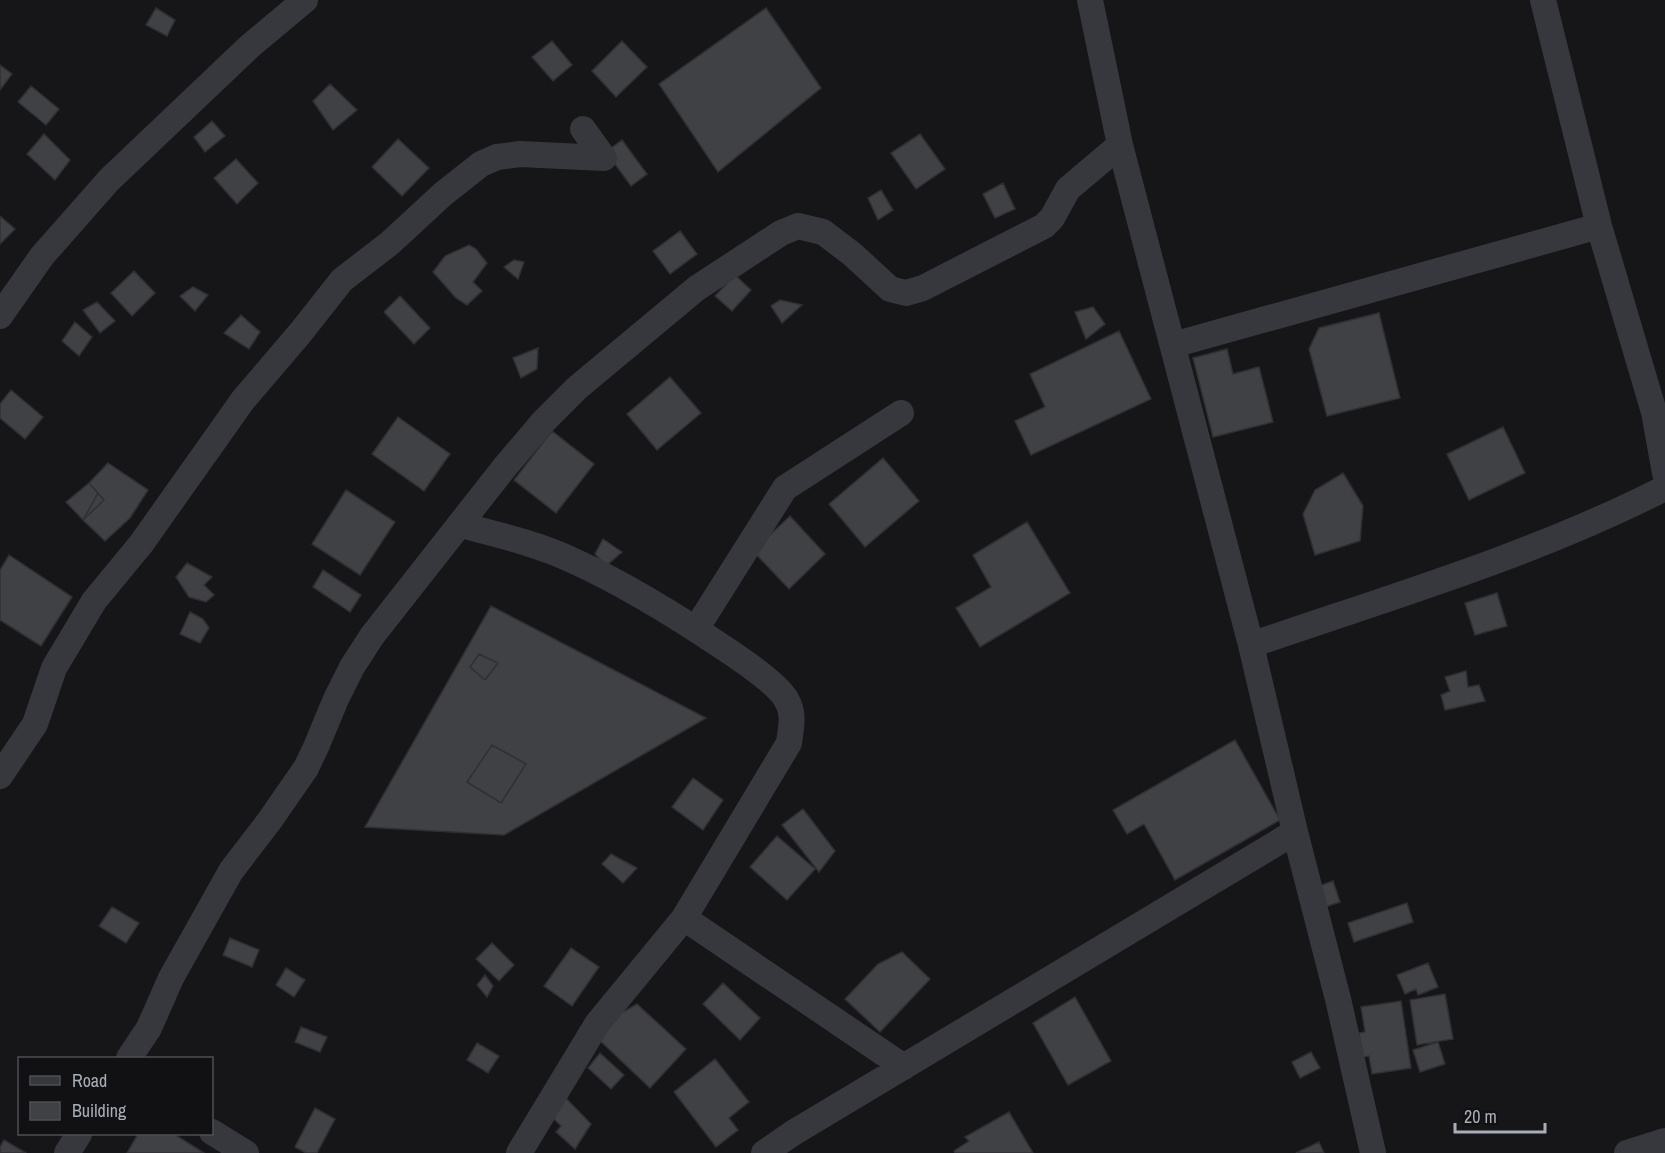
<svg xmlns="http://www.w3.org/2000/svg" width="1665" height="1153" font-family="'Archivo Narrow',sans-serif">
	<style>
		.building { fill: #404145; stroke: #303034; stroke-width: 1.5 }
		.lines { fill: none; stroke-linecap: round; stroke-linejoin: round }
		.street { stroke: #37383d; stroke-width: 26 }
	</style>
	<rect width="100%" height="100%" fill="#161618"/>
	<path class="building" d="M156,8l19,12 -8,16 -21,-11z
		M766,8l55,80 -103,84 -59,-88z
		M552,41l20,24 -19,16 -21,-24z
		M622,41l25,26 -31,30 -24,-26z
		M0,65l12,9 -12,16z
		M330,84l27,26 -24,20 -20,-29z
		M31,86l28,23 -13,16 -28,-23z
		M212,121l13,15 -20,16 -11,-15z
		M44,134l26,26 -15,20 -28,-26z
		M920,134l25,35 -29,20 -25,-36z
		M398,139l31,29 -27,28 -30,-29z
		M622,140l25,34 -16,12 -25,-34z
		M236,159l22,24 -21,21 -23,-26z
		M1003,183l12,26 -20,9 -12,-24z
		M881,190l12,20 -15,10 -10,-22z
		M0,216l15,13 -15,15z
		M680,231l17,23 -27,20 -17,-23z
		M469,245l7,4 11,14 -14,19 9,9 -15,14 -11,-7 -23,-26 12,-16z
		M514,260l10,2 -6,17 -14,-12z
		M134,271l21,22 -23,23 -21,-23z
		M735,275l16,15 -19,21 -17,-15z
		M193,287l15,8 -13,16 -15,-15z
		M400,296l30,32 -16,16 -30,-32z
		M780,300l22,5 -20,18 -11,-17z
		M97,302l18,19 -15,12 -17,-23z
		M1093,307l12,17 -19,15 -11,-27z
		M1379,313l21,85 -73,18 -18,-67 10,-21z
		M241,315l19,17 -11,17 -25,-16z
		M75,322l17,15 -13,19 -17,-15z
		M1119,331l32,68 -120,56 -16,-34 30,-14 -15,-33z
		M538,348l-1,21 -16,9 -8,-20z
		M1227,349l6,25 26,-7 14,55 -60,15 -20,-79z
		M670,377l31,36 -44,37 -30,-36z
		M11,390l32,27 -18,22 -25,-21v-14z
		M398,417l52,37 -26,37 -52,-37z
		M1503,427l22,46 -56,27 -22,-46z
		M552,431l42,33 -38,49 -42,-33z
		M883,458l36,43 -54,46 -36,-43z
		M108,463l40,27 -18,28 -25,23 -22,-21 15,-27 -9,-10z
		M1343,473l20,33 -3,35 -45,14 -12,-41 12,-24z
		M89,483l15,17 -21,20 -17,-18z
		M346,490l49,32 -35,53 -48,-31z
		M790,516l35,38 -36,35 -36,-38z
		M1027,522l43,71 -90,54 -24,-39 35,-21 -18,-32z
		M603,539l19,13 -16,14 -11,-12z
		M9,555l63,42 -31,49 -41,-26v-50z
		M187,563l25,14 -8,8 10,10 -8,7 -17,-5 -13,-20z
		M323,570l38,25 -11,17 -37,-25z
		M1497,593l10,33 -32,9 -10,-32z
		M491,606l215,112 -202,117 -139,-8z
		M190,612l13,7 6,9 -9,15 -20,-9z
		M479,654l19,9 -13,17 -15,-13z
		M1466,671l2,16 11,-2 6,16 -40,9 -4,-15 9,-4 -5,-14z
		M1235,740l45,80 -105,60 -31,-56 -17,10 -14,-24z
		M492,745l34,19 -25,39 -34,-21z
		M693,778l30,22 -20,30 -31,-23z
		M803,809l32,42 -16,21 -37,-47z
		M777,836l38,33 -28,31 -37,-33z
		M611,854l26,14 -14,15 -21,-19z
		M1333,881l7,21 -18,6 -6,-21z
		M1407,903l6,19 -59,20 -6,-19z
		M112,907l27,16 -13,20 -27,-17z
		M230,938l29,12 -7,17 -29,-12z
		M492,943l22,22 -15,16 -23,-22z
		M571,948l28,19 -27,39 -28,-20z
		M902,952l28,27 -50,53 -35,-33 33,-35z
		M1428,963l10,24 -20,8 -2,-6 -11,5 -8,-19z
		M286,968l19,12 -11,17 -18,-12z
		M485,975l8,11 -6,11 -10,-12z
		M723,983l37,35 -20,22 -37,-36z
		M1445,994l8,45 -36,6 -7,-45z
		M1075,997l36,64 -43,24 -35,-62z
		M1401,1001l10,67 -39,6 -3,-18 -6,1 -4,-24 6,-1 -4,-25z
		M637,1004l49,45 -36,39 -54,-51 18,-20z
		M301,1027l26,10 -7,15 -25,-10z
		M1438,1042l7,22 -25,8 -7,-22z
		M477,1043l22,13 -11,17 -21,-13z
		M1311,1052l9,16 -20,10 -8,-16z
		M600,1053l24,22 -13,14 -23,-21z
		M715,1059l34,43 -20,16 9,12 -22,17 -42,-55z
		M561,1093l30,31 -16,25 -19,-17 5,-6 -12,-12z
		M315,1108l20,11 -18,34h-11l-11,-6z
		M1009,1112l24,41h-78l-1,-2 15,-10 -4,-4z
		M138,1134h36l30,19h-77z
		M4,1140l22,13h-26v-6z
		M1319,1142l5,11h-28z"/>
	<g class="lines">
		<path class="street" d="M1090,0l30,145 131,500 44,187 43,167 35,154
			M1543,0l56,226 55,186 11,61
			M0,316l42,-60 67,-76 141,-134 55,-46
			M1173,345l426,-119
			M461,525c38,10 77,19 113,36 53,24 104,56 153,89 15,10 50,34 59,49 9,15 5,28 3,44l-105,175 -87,106 -78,129
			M696,629l89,-141 116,-75
			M1251,645c139,-48 283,-90 414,-157
			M0,776l35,-52 19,-56 40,-67 47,-57 102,-144 58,-68 41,-52 48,-37 53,-49 38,-30 16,-7 23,-3 84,4 -21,-29
			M684,918l220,149
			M129,1058l20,-30 22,-50 60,-107 39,-51 36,-52 10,-21 20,-48 16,-32 20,-31 132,-168 39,-46 34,-34 120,-100 84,-55 17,-7 25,6 29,22 38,35 16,4 17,-5 121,-62 8,-8 16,-29 52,-44
			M212,1132l34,21
			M67,1153l12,-19
			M764,1153l29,-20 502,-301
			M1627,1153l38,-12"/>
	</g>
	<rect x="18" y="1057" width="195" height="78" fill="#111113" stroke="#4d4f55" stroke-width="1.5"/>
	<rect x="30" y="1076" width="30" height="9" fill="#37383d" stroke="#4d4f55" stroke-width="1.5"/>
	<text x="72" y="1087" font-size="18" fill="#a8adb8">Road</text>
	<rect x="30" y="1102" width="30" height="18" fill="#404145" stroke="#4d4f55" stroke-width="1.5"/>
	<text x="72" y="1117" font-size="18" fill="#a8adb8">Building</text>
	<path d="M1455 1123v9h90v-9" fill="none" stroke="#a8adb8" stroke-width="3"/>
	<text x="1464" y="1123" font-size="18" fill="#a8adb8" stroke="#111113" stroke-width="4.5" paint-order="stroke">20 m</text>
</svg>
